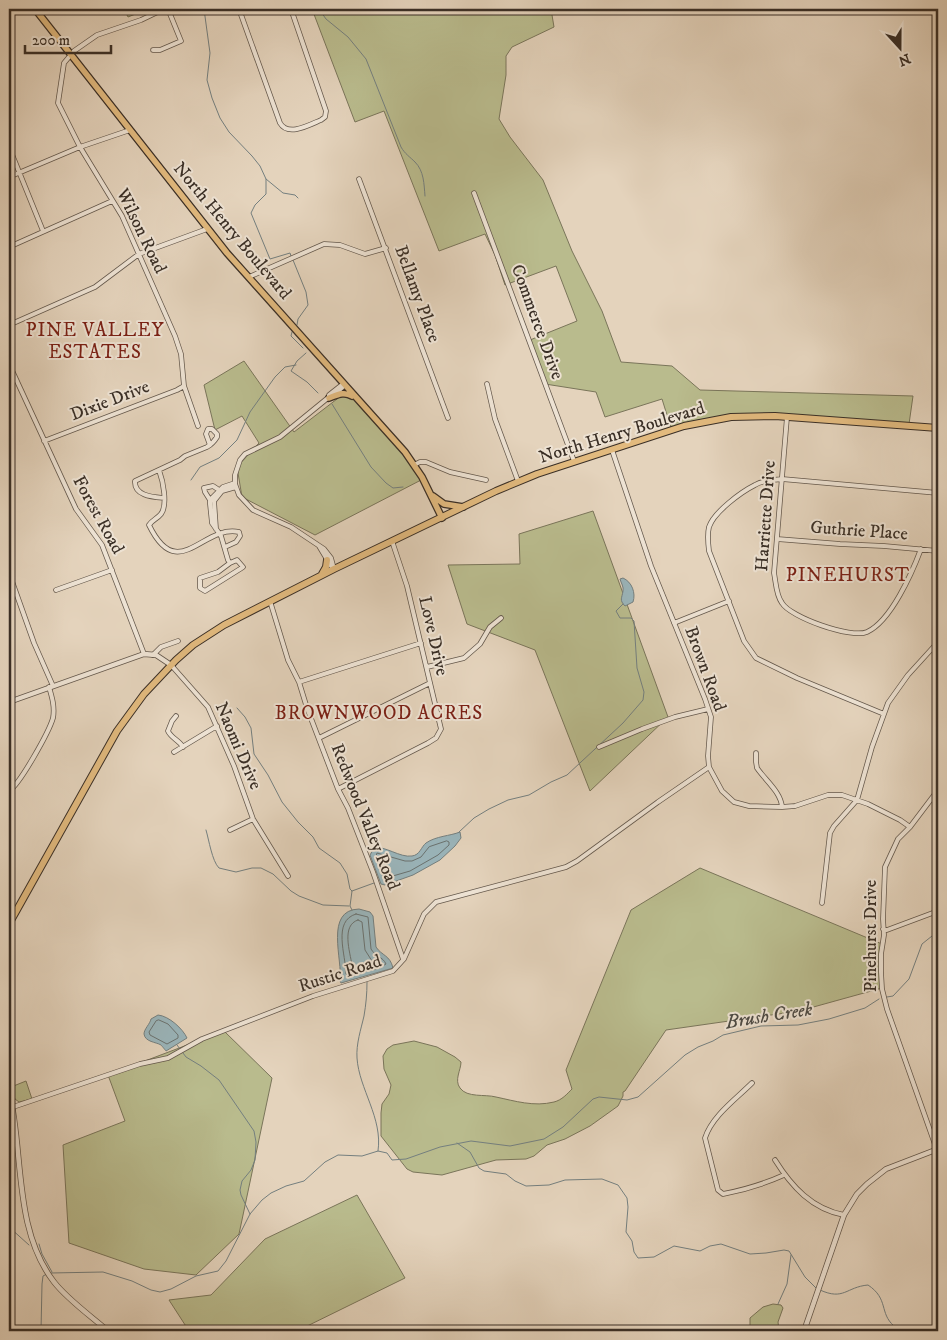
<svg xmlns="http://www.w3.org/2000/svg" width="947" height="1340" font-family="'IM FELL DW Pica',serif">
	<style>
		.green { fill: #b9bb8d; stroke: #7a755a }
		.water { fill: #9ab5bb; stroke: #747f7f }
		.lines { fill: none; stroke-linecap: round; stroke-linejoin: round }
		.shore { stroke: #6a7270; stroke-width: 1 }
		.stream { stroke: #747f7f; stroke-width: 1 }
		.minor-casing { stroke: #64584c; stroke-width: 5.5 }
		.tertiary-casing { stroke: #64584c; stroke-width: 6 }
		.primary-casing { stroke: #3a2f26; stroke-width: 8 }
		.trunk-casing { stroke: #3a2f26; stroke-width: 8 }
		.minor { stroke: #ede2d3; stroke-width: 4 }
		.tertiary { stroke: #ede2d3; stroke-width: 4.5 }
		.primary { stroke: #e2ba7e; stroke-width: 5.5 }
		.trunk { stroke: #e2ba7e; stroke-width: 6 }
		.labels { text-anchor: middle; dominant-baseline: central; stroke-width: 4; stroke-linejoin: round; paint-order: stroke }
		.street-label { font-size: 18px; fill: #3a2f26; stroke: #ede2d3 }
		.neighbourhood-label { font-size: 19px; letter-spacing: 1px; fill: #7a1f14; stroke: #ede2d3 }
		.water-label { font-size: 19px; font-style: italic; fill: #4d4a44; stroke: #ede2d3 }
	</style>
	<rect width="100%" height="100%" fill="#e4d3bc"/>
	<filter id="stains"><feTurbulence type="fractalNoise" baseFrequency=".004" numOctaves="4"/><feColorMatrix values="0 0 0 0 .2 0 0 0 0 .09 0 0 0 0 .02 0 0 0 .5 -.17"/></filter>
	<radialGradient id="worn" r=".72"><stop offset=".6" stop-color="#630" stop-opacity="0"/><stop offset="1" stop-color="#630" stop-opacity=".3"/></radialGradient>
	<path class="green" d="M124,9h24l-20,8z
		M312,9h239l3,18 -42,20 -6,9v19l-7,44 11,18 33,43 29,71 30,60 19,51 51,4 28,24 213,6 -4,28 -184,-7 -53,14 -10,-32 -57,18 -9,-25 -51,-8 -15,-44 47,-19 -21,-55 -51,19 -10,-30 -10,-21 -46,17 -55,-140 -29,11z
		M244,361l50,71 56,-43 47,54 26,36 -108,56 -73,-38 -5,-30 22,-24 -17,-27 -27,14 -11,-45z
		M593,511l75,206 -78,74 -55,-141 -68,-26 -19,-59 72,-1 -1,-30z
		M700,868l182,76v44l-83,23 -133,19 -41,61 -2,1v4l-5,10 -28,20 -25,13 -18,6 -13,11 -8,3 -30,1 -54,15 -29,-3 -6,-3 -26,-33v-23l1,-9 7,-10 2,-9 -7,-16 -1,-13 4,-7 6,-4 21,-4 23,6 18,10 6,5c0,8 -7,18 -1,26 7,10 25,6 36,9 19,4 38,10 58,5 8,-2 13,-8 18,-13l-6,-19 65,-160z
		M224,1031l48,47 -33,156 -43,41 -52,-6 -75,-26 -6,-98 62,-24 -17,-46z
		M26,1081l6,18 -13,3 -4,-3 -4,-12z
		M357,1195l48,83 -108,53h-108l-20,-31 42,-5 54,-56z
		M773,1304l8,1 2,3 -5,14 1,9h-26l-3,-4v-9l13,-11z"/>
	<path class="water" d="M623,578c9,4 13,15 10,24l-8,4c-6,-6 -3,-8 -2,-15 1,-4 -2,-8 -3,-12z
		M460,832l1,6 -6,8 -15,14 -27,15 -28,10 -4,-1 -11,-29 4,-7c10,-3 26,10 38,8 8,-1 9,-9 14,-13 10,-7 24,-7 34,-11z
		M359,909l11,3 3,4 3,31c6,9 14,8 17,21l-52,15 -1,-2c3,-21 -16,-71 19,-72z
		M158,1015c11,1 25,14 29,23l-21,13c0,0 -4,-5 -5,-6 -5,-3 -16,-3 -17,-11 0,-5 6,-10 7,-15z"/>
	<g class="lines">
		<path class="shore" d="M447,841l2,1v3l-11,10 -28,16 -24,7 -3,-1 -7,-21 1,-3 28,8h7l9,-4 8,-10z
			M356,914l12,3 3,32c4,7 12,8 15,15l-7,4 -31,8 -2,-2c0,-19 -14,-53 10,-60z
			M358,920l4,2 3,28 7,11 -2,2 -16,5 -2,-3c-2,-13 -11,-40 6,-45z
			M159,1020l9,4 10,11v3l-11,6 -17,-9 -1,-3 7,-11z"/>
		<path class="stream" d="M204,9l6,44 -3,27 5,18 8,20 9,14 23,24 8,10 6,13v15l-11,11 -4,8 19,46 20,-6 1,3
			M319,9l7,10 22,18 18,22 35,88c4,7 9,10 14,15 9,9 9,22 10,34
			M266,179l17,14 12,2 3,3
			M293,260l13,32 2,13 -10,14 -1,6
			M292,332l-1,4 12,12
			M306,353l-9,8 -6,10 16,11 11,11
			M332,404l39,63 15,16 7,5 10,-1
			M191,480l9,-13 19,-9 18,-18 13,-28 25,-35 10,-10 11,-2
			M237,708l8,9 6,11 3,26 14,21 14,27 16,20 15,15 6,11 21,15 7,11 3,15 2,2 -2,15 2,4
			M206,830c3,10 6,31 13,38l17,4 16,-4h9l12,6 18,17 8,5 24,9 26,1
			M459,832l15,-14 15,-9 19,-9 21,-5 22,-13 16,-7 56,-52 20,-23 1,-8 -7,-24 -3,-47 -3,-3h-11l-4,-7 7,-7
			M352,891l22,-8
			M367,982c0,12 -1,22 -3,34 -3,13 -8,28 -7,42 2,31 26,60 21,93
			M887,997l6,-1 16,-17 13,-35 10,-8 6,-2
			M177,1045l9,12 15,9 18,14 35,51 2,11 -1,18 -4,10 -9,11 -2,9 1,5 9,19
			M457,1143l13,9 9,16 5,3 22,3 9,7 11,5 23,-1 16,-5 37,-1 16,6 9,13 1,9 -2,25 6,9 2,11 4,6 16,-1 20,-11 26,5 10,-5 11,-2 29,10 16,-1 18,-3 5,1 16,26 11,11
			M9,1227l20,18
			M39,1244l3,10 10,18
			M51,1273l52,-1 29,9 19,9 9,2 11,-3 25,-13 22,-5 8,-10 24,-47 12,-14 9,-7 15,-7 18,-5 21,-19 13,-7 24,1 16,-5 9,2 5,7 14,-1 34,-12 31,-6 39,5 34,-7 19,-12 30,-28 6,-2 28,3 11,-3 47,-42 13,-8 15,-6 10,-6 38,-9 37,-1 31,-6 36,-11 14,-9
			M820,1290c24,11 26,-3 48,-5 21,14 11,28 26,41l43,5
			M778,1304l9,-20 4,-29
			M41,1331l1,-47 1,-8 4,-2"/>
		<g class="minor-casing">
			<path id="minor" d="M164,9l-23,11 -44,15 -23,16 -10,12 -6,40 22,44 42,69 53,120 6,18 3,32 14,40
				M239,9l41,114c8,14 29,2 41,-3l4,-3 1,-6 -35,-102
				M153,50h7l21,-9 -13,-32
				M9,147l34,84
				M9,177l71,-30 50,-17
				M359,179l89,239
				M474,193l100,268
				M9,247l103,-46
				M249,277l75,-33 16,1 25,9 21,-6
				M9,325l86,-38 44,-33 68,-25
				M9,364l61,132 6,13 26,36 42,109
				M487,384l8,35 23,62
				M335,394l10,-9
				M329,397l-49,40 -35,17 -5,6 -5,15v9l4,11 14,15 38,17 33,22 7,9 3,11
				M329,398v-3l14,-11
				M787,417l-13,156c2,10 2,22 8,30 8,14 69,36 85,29 24,-11 45,-59 54,-83
				M44,441l133,-51 7,-4
				M612,450l39,116 54,133 6,18 -3,39 1,11 13,24 12,11 15,4 33,1 13,-1 33,-11h14l26,9 32,16 10,7
				M414,465l6,-3h6l24,10 36,8
				M159,470c4,11 9,35 2,44 -4,5 -9,6 -12,11 29,60 54,-1 90,7l1,4 -4,6 -11,5
				M164,498c-11,-1 -30,-2 -29,-17l45,-21 5,-4 22,-9c5,-3 7,-5 10,-10v-3l-5,-5h-4l-2,5 4,11
				M210,500l-5,-8 -1,-4 9,-2 6,4
				M216,529l-2,-28 8,-10 14,-4
				M777,539l63,5 44,2 54,5
				M319,546l12,20 3,3
				M237,560l6,7 -3,2 -35,22 -5,-3v-10l18,-6 12,-9z
				M230,563l-2,-3 -7,-24 -9,-13 -2,-19v-4l13,-13 12,-4
				M9,573l25,70 19,43
				M56,590l56,-20
				M270,601l18,59 11,22 8,26 31,81 10,19 25,64 30,87
				M674,623l55,-22
				M9,645l2,7 -2,4
				M153,655l8,-8 17,-6
				M171,665l37,42 26,59 19,53 35,57
				M427,667l37,-9 16,-14 10,-17 11,-9
				M299,682l122,-39
				M884,714l-87,-36 -41,-20 -12,-17 -35,-90c-1,-8 -2,-16 0,-24 5,-15 32,-35 46,-42 8,-5 17,-5 27,-6l156,14
				M176,716l-4,5 -4,10c3,7 11,9 15,16
				M319,738l111,-55
				M599,747l43,-18 33,-12 33,-8
				M174,752l43,-26
				M756,753v9l1,6c8,12 24,24 25,39
				M338,789l90,-46 8,-5 5,-9 -34,-143 -15,-45
				M9,791c11,-7 40,-59 44,-73 2,-11 -1,-21 -4,-31
				M230,830l23,-11
				M822,903l8,-70 4,-7 23,-26 15,-53 16,-44 20,-28 30,-33
				M883,929l4,1 51,-19
				M752,1083c-16,16 -40,33 -47,55l13,52 5,4c21,-4 41,-10 61,-19
				M13,1107l127,-43 28,-6 34,-19 111,-43 80,-25 11,-12 20,-45 12,-12 130,-35 11,-6 81,-59 51,-35
				M937,1150l-50,-141 -5,-20 -1,-17v-18l3,-19 -1,-16 2,-52 13,-28 12,-12 28,-37
				M775,1160c17,27 37,49 69,55"/>
		</g>
		<g class="tertiary-casing">
			<path id="tertiary" d="M9,702l135,-48 12,1 15,10
				M9,1090c15,62 4,139 45,192 14,18 37,34 54,49
				M804,1331l40,-116 13,-21 10,-10 19,-15 52,-20"/>
		</g>
		<g class="primary-casing">
			<path id="primary" d="M35,9l192,244 178,199 17,25 20,41
				M329,398c8,-3 15,-7 23,-2
				M433,496l11,8 19,3"/>
		</g>
		<g class="trunk-casing">
			<path id="trunk" d="M322,574l4,-7 1,-7
				M9,924l108,-193 27,-37 32,-34 17,-15 31,-20 110,-56 162,-78 41,-17 147,-48 47,-9 44,-1 163,12"/>
		</g>
		<use href="#minor" class="minor"/>
		<use href="#tertiary" class="tertiary"/>
		<use href="#primary" class="primary"/>
		<use href="#trunk" class="trunk"/>
	</g>
	<g class="labels">
		<g class="street-label">
			<text transform="translate(141 231) rotate(64)">Wilson Road</text>
			<text transform="translate(232 231) rotate(50)">North Henry Boulevard</text>
			<text transform="translate(417 294) rotate(70)">Bellamy Place</text>
			<text transform="translate(537 322) rotate(70)">Commerce Drive</text>
			<text transform="translate(110 401) rotate(-21)">Dixie Drive</text>
			<text transform="translate(622 433) rotate(-17)">North Henry Boulevard</text>
			<text transform="translate(98 515) rotate(61)">Forest Road</text>
			<text transform="translate(766 516) rotate(-86)">Harriette Drive</text>
			<text transform="translate(859 531) rotate(4)">Guthrie Place</text>
			<text transform="translate(433 636) rotate(77)">Love Drive</text>
			<text transform="translate(705 669) rotate(70)">Brown Road</text>
			<text transform="translate(238 746) rotate(67)">Naomi Drive</text>
			<text transform="translate(365 817) rotate(68)">Redwood Valley Road</text>
			<text transform="translate(871 936) rotate(-90)">Pinehurst Drive</text>
			<text transform="translate(340 974) rotate(-18)">Rustic Road</text>
		</g>
		<g class="neighbourhood-label">
			<text x="95" y="330">PINE VALLEY<tspan x="95" dy="22">ESTATES</tspan></text>
			<text x="848" y="575">PINEHURST</text>
			<text x="379" y="713">BROWNWOOD ACRES</text>
		</g>
		<g class="water-label">
			<text transform="translate(769 1016) rotate(-9)">Brush Creek</text>
		</g>
	</g>
	<rect width="947" height="1340" fill="none" stroke="#e4d3bc" stroke-width="30"/>
	<rect x="10" y="10" width="927" height="1320" fill="none" stroke="#3a2f26" stroke-width="2.5"/>
	<rect x="15" y="15" width="917" height="1310" fill="none" stroke="#3a2f26"/>
	<g transform="translate(900 48) rotate(159)" stroke="#ede2d3" stroke-width="4" paint-order="stroke">
	<path d="M0-4L9 19L0 12L-9 19Z" fill="#3a2f26"/>
	<text y="-8" font-size="14" font-weight="bold" text-anchor="middle" fill="#3a2f26">N</text>
	</g>
	<path d="M25 45v8h86v-8" fill="none" stroke="#3a2f26" stroke-width="2.5"/>
	<text x="32" y="45" font-size="15" fill="#3a2f26" stroke="#ede2d3" stroke-width="4" paint-order="stroke">200 m</text>
	<rect width="100%" height="100%" filter="url(#stains)"/>
	<rect width="100%" height="100%" fill="url(#worn)"/>
</svg>
